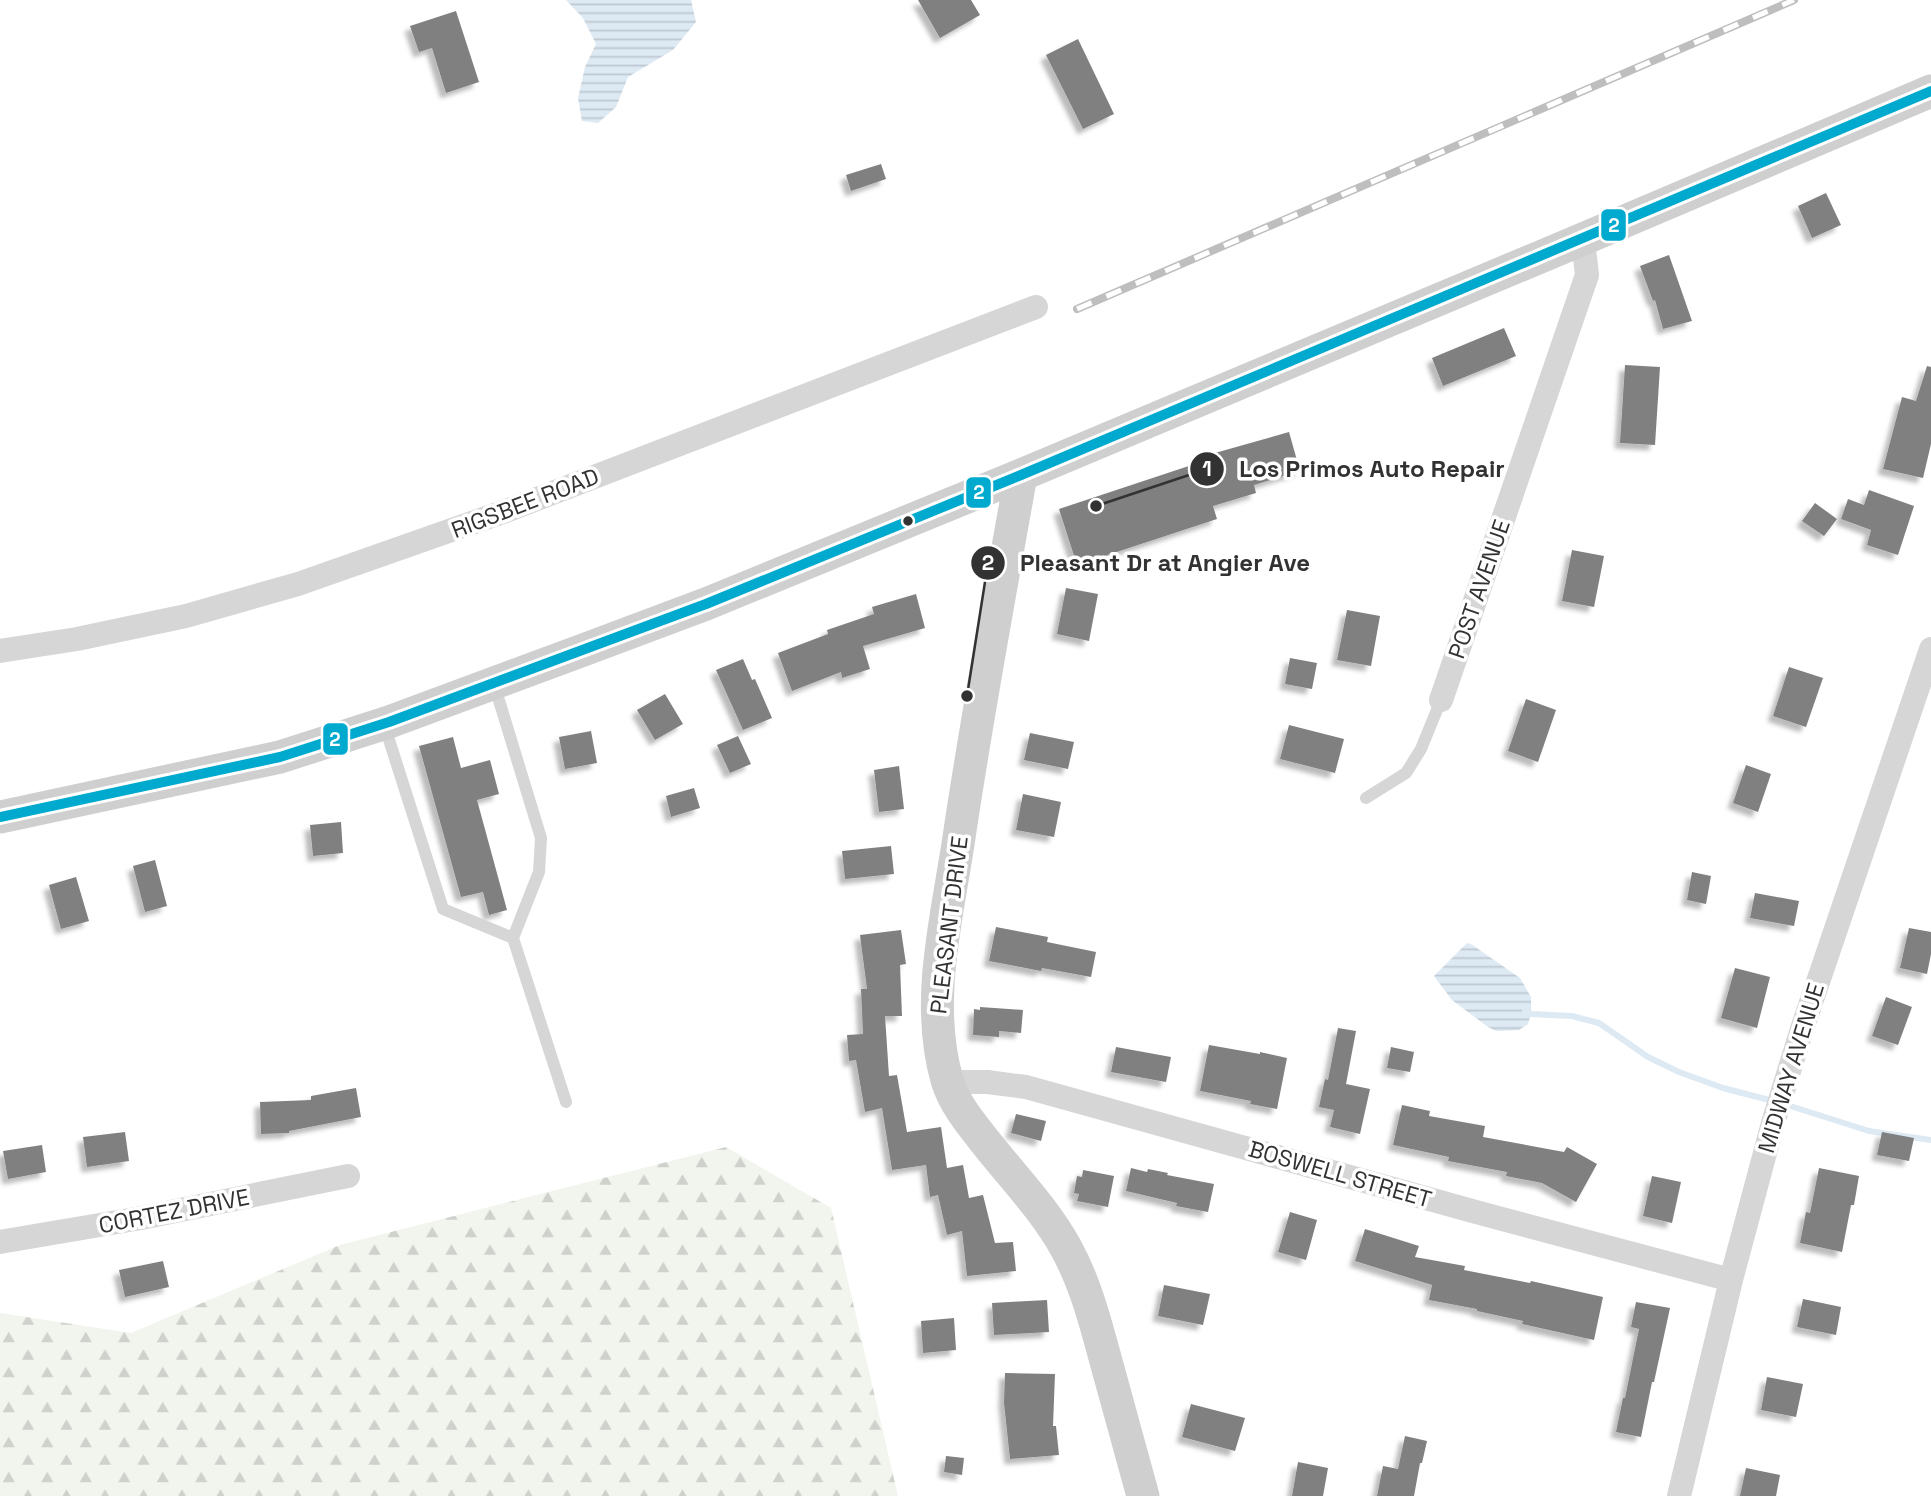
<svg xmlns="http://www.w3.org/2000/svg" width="1931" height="1496" font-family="'Space Grotesk',sans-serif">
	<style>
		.forest { fill: url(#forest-firs) }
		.water { fill: url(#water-rules) }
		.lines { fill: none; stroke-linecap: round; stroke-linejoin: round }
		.stream { stroke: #dde9f3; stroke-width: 6 }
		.building { fill: #808080; filter: url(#shadow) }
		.lane { stroke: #d6d6d6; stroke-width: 12 }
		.street { stroke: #d6d6d6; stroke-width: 24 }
		.secondary { stroke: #cfcfcf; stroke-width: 33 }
		.rail-casing { stroke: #bebebe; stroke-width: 8 }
		.rail { stroke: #fff; stroke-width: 5; stroke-dasharray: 16; stroke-linecap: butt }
		.bus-1-casing { stroke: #fff; stroke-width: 16 }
		.bus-1 { stroke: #00a9ce; stroke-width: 10 }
		.bus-dot { fill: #323232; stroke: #fff; stroke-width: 2.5 }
		.labels { text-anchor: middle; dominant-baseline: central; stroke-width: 7; stroke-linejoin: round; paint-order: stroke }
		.street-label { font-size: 23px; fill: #323232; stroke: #fff }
		.leader { fill: none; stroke: #323232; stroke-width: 2.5 }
		.callout-dot { fill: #323232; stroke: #fff; stroke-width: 2.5 }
		.mark-label { font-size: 21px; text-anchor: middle; font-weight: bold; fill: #fff }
		.callout-label { font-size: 24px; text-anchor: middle; font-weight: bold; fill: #323232; stroke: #fff; stroke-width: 7; stroke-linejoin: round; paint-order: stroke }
		.line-badge { stroke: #fff; stroke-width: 2.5 }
		.badge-label { font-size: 19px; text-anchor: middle; font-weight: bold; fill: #fff }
	</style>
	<defs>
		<pattern id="forest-firs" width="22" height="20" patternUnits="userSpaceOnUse" patternTransform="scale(1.75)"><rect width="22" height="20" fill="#f1f5ed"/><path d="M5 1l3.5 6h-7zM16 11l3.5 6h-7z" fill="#cfd2cc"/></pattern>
		<pattern id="water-rules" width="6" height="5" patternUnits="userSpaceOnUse" patternTransform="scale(1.75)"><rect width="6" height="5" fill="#dde9f3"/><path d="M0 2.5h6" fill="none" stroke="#bec8d1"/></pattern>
		<filter id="shadow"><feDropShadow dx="-5.5" dy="5.5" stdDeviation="2" flood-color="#0004"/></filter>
	</defs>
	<rect width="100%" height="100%" fill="#fff"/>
	<path class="forest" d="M726,1147l105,61 67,288h-898v-183l131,20 209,-88z"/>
	<path class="water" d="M566,0h125l5,22 -23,28 -45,27 -12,30 -18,16 -16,-2 -4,-23 7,-31 11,-23 -13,-26z
		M1467,943l4,1 49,34 11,19v17l-3,10 -9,6 -23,1 -8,-4 -36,-27 -18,-24z"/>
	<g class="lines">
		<path class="stream" d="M1525,1010l6,4 41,2 27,7 49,34 31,15 44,16 50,13
			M1784,1104l85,27 62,9"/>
	</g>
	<path class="building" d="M918,0h53l9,15 -40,23z
		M456,11l23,71 -33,11 -14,-45 -13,4 -9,-26z
		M1078,39l36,75 -31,15 -37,-74z
		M881,164l5,15 -35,12 -5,-16z
		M1826,193l15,32 -29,13 -14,-32z
		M1669,255l23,66 -29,8 -8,-29 -2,1 -13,-35z
		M1504,328l12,28 -73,30 -11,-28z
		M1625,365l35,2 -5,78 -35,-2z
		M1927,366l4,1v77l-8,34 -40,-9 19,-72 14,4z
		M1289,432l11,39 -46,14 2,8 -43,13 4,13 -140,46 -18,-56 157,-52 -1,-4z
		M1869,490l45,16 -16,49 -31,-10 4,-15 -30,-11 7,-20 16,6z
		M1815,503l22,16 -13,17 -22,-15z
		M1572,550l32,6 -10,51 -32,-6z
		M1066,588l32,6 -9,47 -32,-7z
		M916,594l9,34 -62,18 7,23 -28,9 -1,-6 -49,19 -14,-38 50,-19 -1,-4 47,-16 -2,-7z
		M1347,610l33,6 -9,50 -34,-6z
		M1290,658l27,5 -5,26 -27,-5z
		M743,659l9,21 3,-1 17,39 -29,12 -27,-60z
		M1789,667l34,11 -17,49 -33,-11z
		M665,694l18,30 -28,16 -18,-30z
		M1526,699l30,11 -18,52 -30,-11z
		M1289,725l55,14 -9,34 -55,-14z
		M591,731l6,32 -32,6 -6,-32z
		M1030,733l44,9 -6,27 -44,-9z
		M738,736l13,28 -21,9 -13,-28z
		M453,737l8,31 29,-8 9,34 -22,6 30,110 -18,5 -6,-23 -22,5 -42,-151z
		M1746,765l25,9 -13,38 -25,-9z
		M899,766l5,43 -25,3 -5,-42z
		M694,788l6,20 -29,9 -5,-21z
		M1023,794l38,8 -7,35 -38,-7z
		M341,822l2,31 -30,3 -3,-31z
		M891,846l3,28 -49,5 -3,-28z
		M155,860l12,46 -22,6 -12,-46z
		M1692,872l19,4 -5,28 -19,-4z
		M76,877l13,44 -28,8 -12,-44z
		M1755,893l44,8 -5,25 -44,-8z
		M996,927l52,10 -1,5 49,10 -5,25 -49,-9 -1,3 -52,-10z
		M1909,928l22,4v22l-4,20 -27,-6z
		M901,930l5,34 -6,1 2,51h-17l4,60 8,-1 10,57 34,-5 6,41 16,-3 6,33 14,-3 12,48 18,-1 3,29 -49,5 -5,-45 -15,4 -9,-40 -8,2 -4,-32 -34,5 -10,-62 -17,4 -9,-52 -7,1 -2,-26 16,-1 -2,-45h6l-7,-54z
		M1735,968l35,9 -13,51 -36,-10z
		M1886,997l26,10 -14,38 -26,-9z
		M980,1007l43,3 -2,23 -22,-2v6l-26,-2 1,-26 6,1z
		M1338,1028l18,3 -10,53 24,5 -10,45 -30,-7 4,-17 -15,-3 6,-28 3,1z
		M1209,1045l51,9v-2l27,6 -10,51 -27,-5 1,-3 -51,-10z
		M1116,1047l55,10 -5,25 -55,-10z
		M1391,1047l23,5 -4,20 -23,-4z
		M356,1088l5,29 -72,14v2l-28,1 -1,-32 51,-2v-4z
		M1402,1105l28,6 -1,5 56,10 -2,11 81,15 3,-5 30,17 -21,38 -34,-19 -36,-7 1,-4 -59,-11 1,-4 -56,-12z
		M1016,1114l30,7 -5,20 -30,-8z
		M125,1132l4,29 -42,6 -4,-30z
		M1882,1132l32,6 -5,23 -32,-6z
		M42,1145l4,27 -38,7 -5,-28z
		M1131,1168l16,4 1,-3 20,4 -1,2 47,9 -6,28 -32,-6 1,-3 -51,-12z
		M1819,1168l40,8 -5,29h-3l-9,47 -42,-9 6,-31 4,1z
		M1083,1170l31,6 -6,31 -31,-6 2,-7 -5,-1 3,-17 5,1z
		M1652,1176l29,6 -9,41 -29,-7z
		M1290,1212l27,8 -11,40 -28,-8z
		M1365,1229l54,17 -4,11 50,9 -1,4 66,13 1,-2 72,16 -9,43 -72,-16 1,-3 -46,-10v-2l-48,-9 3,-15 -77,-24z
		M163,1261l6,26 -44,10 -6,-27z
		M1164,1285l46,9 -7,31 -45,-9z
		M1803,1299l38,8 -5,28 -39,-8z
		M1047,1300l2,32 -55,3 -2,-32z
		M1636,1302l34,6 -16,74h-2l-11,55 -25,-5 7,-34h2l14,-69 -8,-2z
		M954,1318l2,32 -33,3 -2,-32z
		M1005,1373l50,1 -2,52h3l3,29 -49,4 -6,-56z
		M1767,1377l36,7 -7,33 -35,-7z
		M1191,1404l54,14 -10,33 -53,-14z
		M1405,1436l22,5 -5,22h-2l-6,33h-37l6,-30 15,3z
		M946,1456l18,2 -2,17 -18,-3z
		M1298,1462l30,6 -5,28h-31z
		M1746,1468l34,7 -4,21h-36z"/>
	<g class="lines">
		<path class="lane" d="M494,684l47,154 -2,34 -26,66
			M384,724l59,185 70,29 53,164
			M1366,798l40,-25 15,-24 20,-49"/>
		<path class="street" d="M0,651l77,-12 109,-23 112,-32 205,-72 533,-205
			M1441,700l146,-425 -4,-36
			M948,1082h39l39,5 450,125 255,68
			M0,1242l141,-24 207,-42
			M1679,1496l52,-216 42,-157 29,-94 129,-380"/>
		<path class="secondary" d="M1021,475c-22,123 -45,246 -63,369 -12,78 -33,159 -11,236 7,24 25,45 40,64 27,34 58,66 79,104 20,36 30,77 41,117 12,44 24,87 36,131
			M0,817l280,-60 109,-35 197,-73 120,-45 315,-129 562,-236 348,-148"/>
		<g class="rail-casing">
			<path id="rail" d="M1077,309l717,-309"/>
		</g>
		<use href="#rail" class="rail"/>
		<g class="bus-1-casing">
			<path id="bus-1" d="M0,817l280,-60 109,-35 317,-118 315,-129 910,-384"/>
		</g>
		<use href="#bus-1" class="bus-1"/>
	</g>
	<circle class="bus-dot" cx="908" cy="521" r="6"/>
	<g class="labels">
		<g class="street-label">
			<text transform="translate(525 503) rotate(-21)">RIGSBEE ROAD</text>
			<text transform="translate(1479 589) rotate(-71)">POST AVENUE</text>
			<text transform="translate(949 925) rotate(-83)">PLEASANT DRIVE</text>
			<text transform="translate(1791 1068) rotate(-73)">MIDWAY AVENUE</text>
			<text transform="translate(1340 1174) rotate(16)">BOSWELL STREET</text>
			<text transform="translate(174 1211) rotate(-11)">CORTEZ DRIVE</text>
		</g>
	</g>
	<path class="leader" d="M1096 506L1207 469M967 696L988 563"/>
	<g class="callout-dot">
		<circle cx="1096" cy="506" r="7"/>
		<circle cx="967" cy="696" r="7"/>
		<circle cx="1207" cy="469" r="18"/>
		<circle cx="988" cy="563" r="18"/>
	</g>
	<g class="mark-label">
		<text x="1207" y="476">1</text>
		<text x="988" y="570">2</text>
	</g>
	<g class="callout-label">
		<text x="1372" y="477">Los Primos Auto Repair</text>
		<text x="1165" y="571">Pleasant Dr at Angier Ave</text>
	</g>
	<g class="line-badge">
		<rect x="1600" y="208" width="27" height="34" rx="7" fill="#00a9ce"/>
		<rect x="965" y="476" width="27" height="33" rx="7" fill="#00a9ce"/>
		<rect x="322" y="722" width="27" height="34" rx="7" fill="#00a9ce"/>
	</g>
	<g class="badge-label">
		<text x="1614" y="232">2</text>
		<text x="979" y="499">2</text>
		<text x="335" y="746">2</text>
	</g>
</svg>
